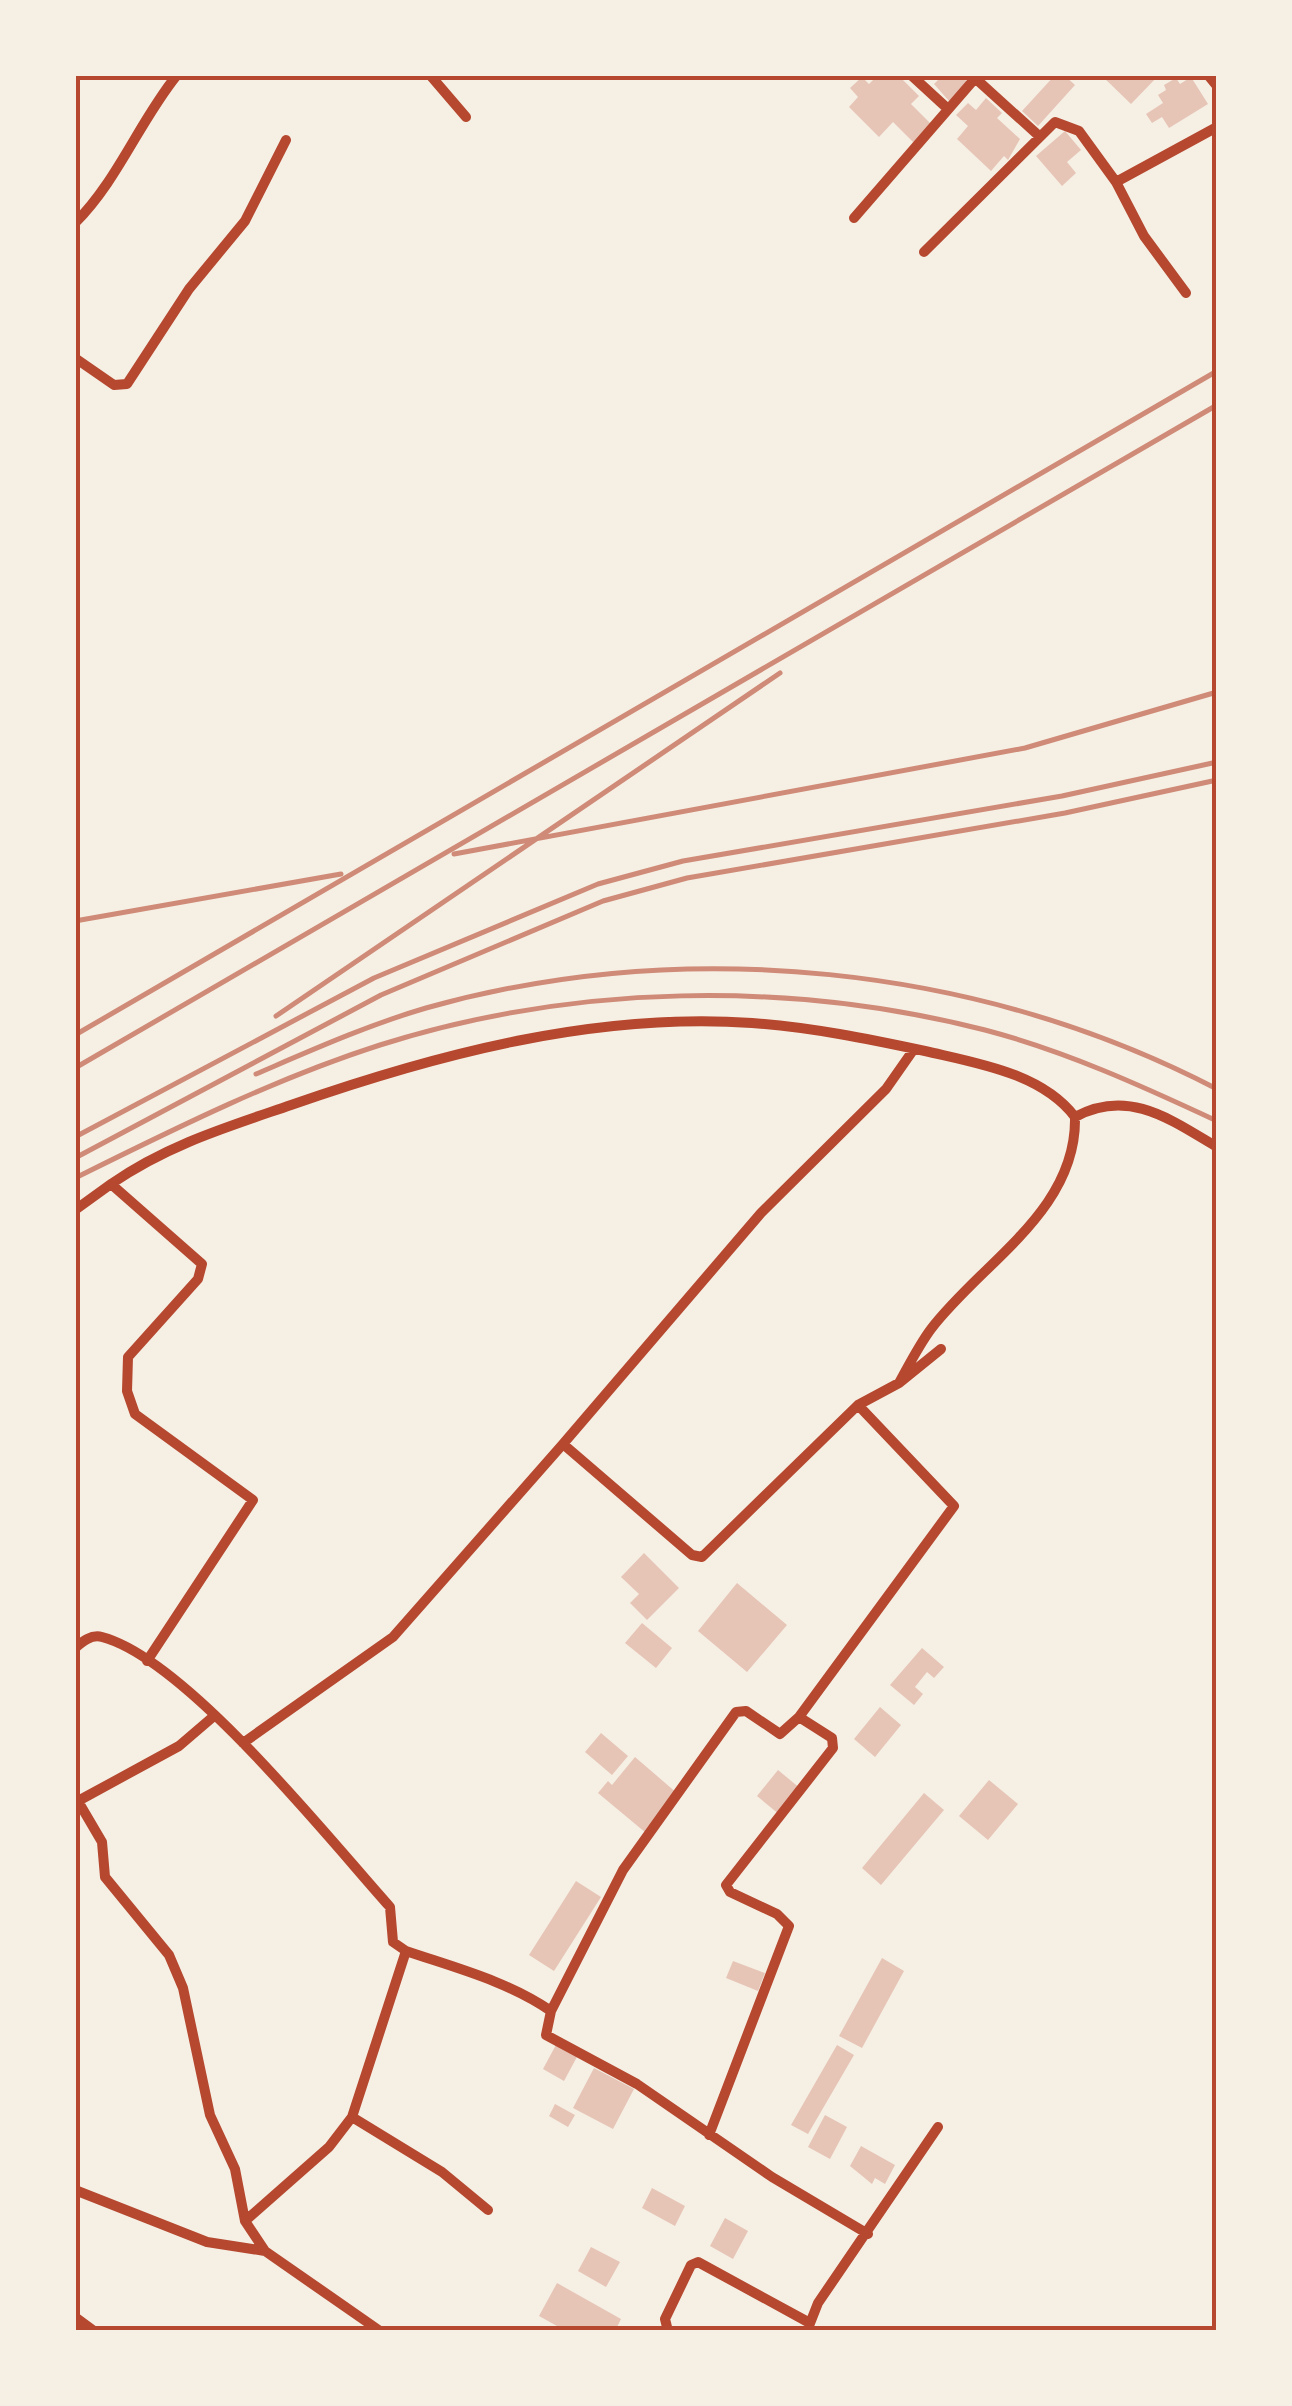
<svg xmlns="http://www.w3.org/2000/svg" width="1292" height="2406" font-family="Inter,sans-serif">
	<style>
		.building { fill: #e6c5b7 }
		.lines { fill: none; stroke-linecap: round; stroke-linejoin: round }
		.minor { stroke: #b5482f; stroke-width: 10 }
		.rail { stroke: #cf8b77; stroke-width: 5 }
		.neatline { fill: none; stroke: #b5482f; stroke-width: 4 }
	</style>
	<rect width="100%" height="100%" fill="#f6efe4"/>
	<path class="building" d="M878,75h20l21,21 -8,8 21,21 -18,18 -21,-21 -14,15 -30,-30 9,-10 -8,-9 12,-11 7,7z
		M943,75h18l7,8 -19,18 -15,-17z
		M1055,75h9l11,10 -37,41 -16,-15z
		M1101,75h58l-28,29z
		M1191,77l17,27 -39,24 -7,-11 -10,6 -6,-9 17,-11 -5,-8 8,-5 -2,-5 12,-7 4,6z
		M986,98l16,15 -5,5 23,21 -12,21 -4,-4 -13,15 -34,-32 11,-13 -12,-11 12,-12 8,7z
		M1065,131l16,19 -14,12 9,11 -14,13 -26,-30z
		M644,1553l35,35 -32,32 -17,-17 9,-9 -18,-17z
		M737,1583l50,42 -40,47 -49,-41z
		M642,1623l30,25 -16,20 -31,-25z
		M922,1648l22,19 -10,11 -7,-6 -12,15 8,7 -9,11 -24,-20z
		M880,1707l21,18 -26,32 -21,-18z
		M601,1733l27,23 -16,19 -27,-23z
		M635,1757l43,37 -32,39 -48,-40 10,-12 4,4z
		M778,1770l23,19 -21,26 -23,-19z
		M989,1780l29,24 -30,36 -29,-24z
		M924,1793l20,17 -63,75 -19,-17z
		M576,1881l25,16 -47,74 -25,-16z
		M882,1958l22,13 -42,77 -23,-12z
		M733,1961l32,12 -7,18 -32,-13z
		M557,2043l21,12 -14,26 -21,-12z
		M837,2045l17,10 -46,79 -17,-9z
		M594,2068l40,21 -21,40 -40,-21z
		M555,2104l20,11 -7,12 -19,-11z
		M825,2115l22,12 -17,32 -22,-12z
		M861,2146l34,19 -10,19 -10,-6 -3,6 -22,-18z
		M652,2188l33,18 -10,20 -33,-18z
		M725,2218l23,13 -15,28 -23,-13z
		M591,2247l29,15 -14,25 -28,-16z
		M557,2283l64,36 -6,12h-49l-27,-15z"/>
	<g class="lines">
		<path class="minor" d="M430,75l36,42
			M911,75l37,34
			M1208,75l9,11
			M975,78l63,57
			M1116,182l28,54 42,57
			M854,218l124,-143
			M75,223c43,-43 64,-101 102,-148
			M924,252l131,-130 24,9 37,51 101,-55
			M75,358l39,27 13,-1 62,-95 56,-68 41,-81
			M1075,1117c53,-29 95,2 142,30
			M111,1184c56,-39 116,-57 180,-79 146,-51 305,-93 461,-82 58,4 117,16 173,28 51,12 117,22 150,66 2,94 -93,145 -144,212 -12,16 -22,36 -32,54
			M75,1210l36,-26 91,80 -4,15 -70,78 -1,34 8,23 118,86 -106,161
			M563,1444l198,-231 125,-124 28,-40
			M75,1648c7,-6 16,-14 27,-11 84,22 227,202 288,270l3,35 13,9 -54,166 -23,30 -84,74
			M799,1717l155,-211 -96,-101
			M243,1743l150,-106 170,-193 129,111 10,2 156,-152 41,-22 42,-34
			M75,1796l27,46 3,35 64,78 14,33 27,127 25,54 10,52 20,30 115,80
			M78,1801l101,-55 35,-30
			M406,1951c50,17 101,30 145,60l-5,24 91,49 135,93 96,57
			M551,2011l72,-141 113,-158 10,-1 34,23 19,-17 33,21 1,10 -107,137 4,7 47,22 12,12 -80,209
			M352,2117l90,55 46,38
			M75,2190l132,52 58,9
			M75,2317l19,14
			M668,2331l-3,-12 26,-54 7,-3 110,60
			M807,2331l11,-28 120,-176"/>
		<path class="rail" d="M454,854l571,-106 192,-56
			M75,921l266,-47
			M276,1016l504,-343
			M75,1035l1142,-664
			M75,1068l1142,-663
			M256,1074c56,-24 112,-49 170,-66 260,-73 552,-43 791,81
			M75,1137l299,-159 224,-94 85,-23 379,-65 155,-34
			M75,1158l306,-163 222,-94 84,-23 378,-65 152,-33
			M75,1178c99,-49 199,-99 305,-133 193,-61 409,-65 605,-15 80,21 157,56 232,91"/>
	</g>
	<rect width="1292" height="2406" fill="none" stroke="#f6efe4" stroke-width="155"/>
	<rect x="78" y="78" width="1136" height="2250" class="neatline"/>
</svg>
